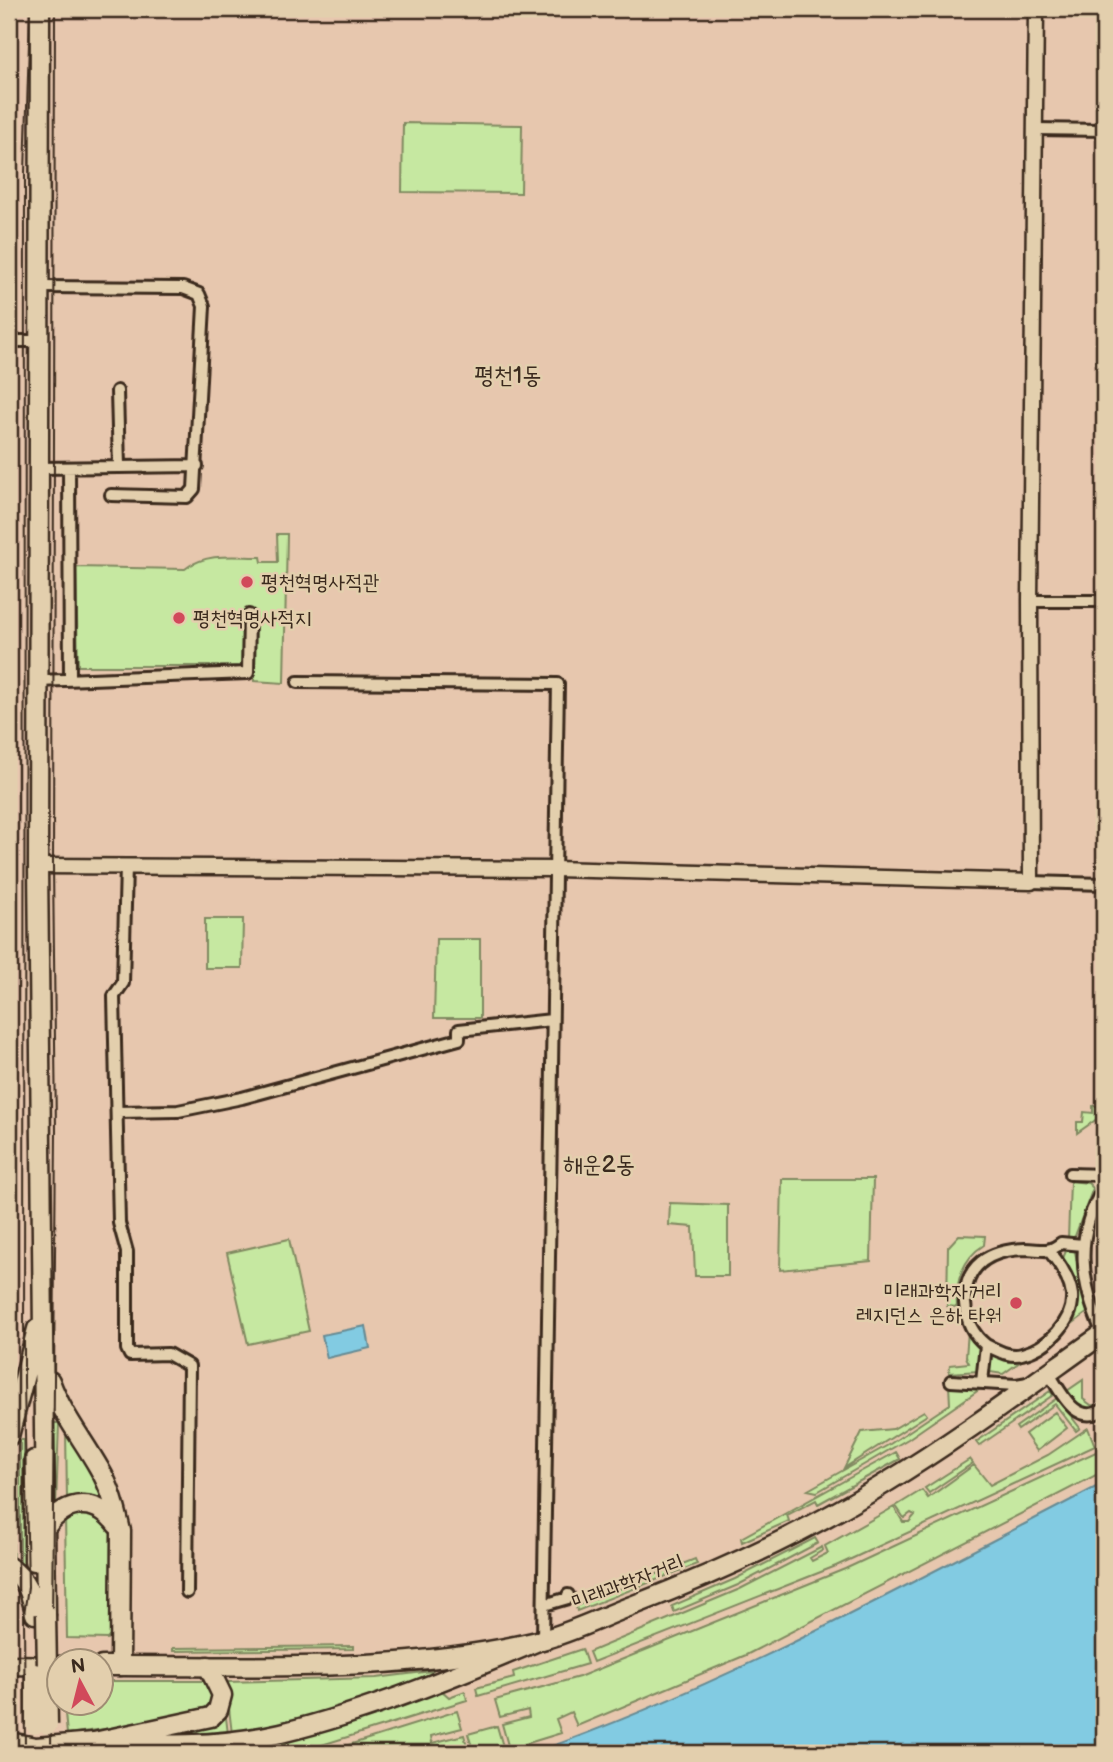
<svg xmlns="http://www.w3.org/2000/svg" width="1113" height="1762" font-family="'Balsamiq Sans','Poor Story',sans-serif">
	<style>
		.green { fill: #c6e8a1; stroke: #808960; stroke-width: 2 }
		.water { fill: #82cbe2; stroke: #668b94; stroke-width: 2 }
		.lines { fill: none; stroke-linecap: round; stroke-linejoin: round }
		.minor-casing { stroke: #3b2a1e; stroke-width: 16 }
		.tertiary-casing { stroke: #3b2a1e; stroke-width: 19 }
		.primary-casing { stroke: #3b2a1e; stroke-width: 23 }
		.trunk-casing { stroke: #3b2a1e; stroke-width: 23 }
		.minor { stroke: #e3cfad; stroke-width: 10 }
		.tertiary { stroke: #e3cfad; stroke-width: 14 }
		.primary { stroke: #e3cfad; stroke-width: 18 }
		.trunk { stroke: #e3cfad; stroke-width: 18 }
		.tram { stroke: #3b2a1e; stroke-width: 2 }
		.trunk-bridge-casing { stroke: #3b2a1e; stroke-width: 23; stroke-linecap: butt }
		.trunk-bridge { stroke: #e3cfad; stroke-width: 18 }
		.poi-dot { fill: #d1495b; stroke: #e3cfad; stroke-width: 2.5 }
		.labels { text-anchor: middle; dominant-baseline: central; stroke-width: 5; stroke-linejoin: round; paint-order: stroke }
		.poi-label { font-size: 21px; fill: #3b2a1e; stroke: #e3cfad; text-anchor: start }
		.street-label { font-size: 21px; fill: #3b2a1e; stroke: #e3cfad }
		.quarter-label { font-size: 24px; fill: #3b2a1e; stroke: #e3cfad }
	</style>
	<rect width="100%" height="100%" fill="#e7c7ae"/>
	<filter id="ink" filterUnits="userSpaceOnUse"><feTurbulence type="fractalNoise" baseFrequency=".0143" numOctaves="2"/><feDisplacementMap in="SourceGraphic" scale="14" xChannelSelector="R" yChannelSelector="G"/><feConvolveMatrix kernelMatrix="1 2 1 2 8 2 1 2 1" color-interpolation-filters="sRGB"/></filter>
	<g filter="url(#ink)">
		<path class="green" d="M403,123l119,2 -1,68 -119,-1z
			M277,534h10l-3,149 -30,-2v-15h-176l-2,-99 109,2c22,-17 50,-12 76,-12l1,5h16z
			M205,919h38l-1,49h-37z
			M436,939h44v79h-46z
			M1101,1101h3v13l-27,19v-11h6l1,-10 9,1v-7h8z
			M782,1179h91l-2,82 -91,9z
			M1070,1181l18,2 5,5 -18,48 -7,4z
			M670,1203l58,2v71h-33l-2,-49 -24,-2z
			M959,1235l26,1 -1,9c-21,13 -29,37 -27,62l-10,-1 1,-59z
			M289,1239l20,92 -61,13 -21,-91z
			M1071,1249l4,3 13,60 -36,27c32,-25 32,-47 11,-81l3,-7z
			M9,1260l2,2 -2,148z
			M968,1331l12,13 -1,27 -30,2 1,-8 19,-2 -3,-6z
			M1045,1344l-42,30 -13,-2 2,-19 6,1z
			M1083,1380v19l8,6 10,1 -7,4 -13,-1 -14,-18z
			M949,1385l34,2 -75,52 -91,53 -9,-2 82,-46 60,-40z
			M1050,1391l3,4 -74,51 -3,-4z
			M1057,1398l23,30 -4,3 -21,-27 -37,26 -2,-3z
			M924,1411l3,4 -83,53 18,-36 31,-3z
			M1055,1412l12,16 -30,23 -12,-17z
			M54,1423h5l-3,83 -2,-8z
			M1088,1428l7,18 -259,120 -243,96 -4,-10 151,-63 82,-42 1,3 -13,8 2,3 16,-8 -3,-7 69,-39 9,15h6l6,-7 -4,-2 -7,5 -8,-12 26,-16 6,8 46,-33 16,20 58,-30z
			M66,1430l39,69 -18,-3 -20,4z
			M20,1440h4v130l-4,-5z
			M13,1444v115l-4,-3v-103z
			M1100,1450l4,8v13l-358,184 -169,71 -6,-14 -15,7 5,14 -52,16 -7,-25 27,-7 -1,-7 -28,7 -5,-17 84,-23 266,-108z
			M896,1452l4,7 -82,45 -2,-4 -29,15 2,6 -47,21 -1,-4z
			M970,1459l3,4 -44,30 -4,-5z
			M84,1509l29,21 -1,104 -5,5 -40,-1 -2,-122z
			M815,1538l3,5 -80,42 -64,27 -2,-6 63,-27z
			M695,1559l2,5 -120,47 -1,-5z
			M353,1646v3l-180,2v-3z
			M582,1649l5,15 -109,32 -2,-8 38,-10 -1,-6z
			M432,1671l-5,7 -130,43 -65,13 -6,-52 150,-4z
			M102,1681h105l8,13 -3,12 -18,11 -127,17 -3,-31 38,-1z
			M441,1690l8,7 16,-6 2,9 -155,48 -72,5 -1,-5c70,-11 135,-34 202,-58z
			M225,1709l3,25 -85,3z
			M457,1711l5,17 -31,8 1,7 32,-8 5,18h-146z
			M497,1726l7,24 -30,3 -6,-19z"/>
		<path class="water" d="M366,1326l4,22 -43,10 -5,-23z
			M1104,1483v270h-571c200,-70 383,-174 571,-270z"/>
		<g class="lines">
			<g class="minor-casing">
				<path id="minor" d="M1035,129l69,1
					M39,287l144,1 16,6 5,12 -10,183 -7,8 -76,-2
					M9,341h30
					M117,391l2,76
					M39,468l158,-2
					M69,468l1,211
					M1030,601h74
					M38,681l210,-8 1,-58
					M298,682l260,2 -15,955
					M126,866l-3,117 -9,13 5,227 8,29v97l3,6 38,-1 21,12 -2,226
					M1031,882l73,2
					M117,1112l61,-1 64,-13 217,-59v-9l93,-10
					M1070,1174l34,1
					M1103,1334c-22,-50 -30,-98 1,-146
					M986,1345c11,5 24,13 36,9 25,-6 52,-32 50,-59 -2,-15 -12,-31 -22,-43
					M1048,1372c13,20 28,56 56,37
					M951,1381l65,4 12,-2
					M982,1382l4,-37c-14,-11 -20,-25 -21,-42 -1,-38 24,-53 60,-54 16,0 23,5 36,-6l22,2
					M544,1605l24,-7v-3"/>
			</g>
			<g class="tertiary-casing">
				<path id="tertiary" d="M38,866l516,3 477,13 -1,-281 6,-592"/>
			</g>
			<g class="primary-casing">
				<path id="primary" d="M9,1665l51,1
					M102,1666c146,-1 296,9 440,-26 31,-8 62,-24 92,-35 85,-33 172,-73 250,-121 76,-46 148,-100 220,-151"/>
			</g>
			<g class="trunk-casing">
				<path id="trunk" d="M40,9l-2,857 8,748
					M50,1381c12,33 32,57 49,87 12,20 17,41 22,63l-1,135
					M9,1436l28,-107
					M34,1460v101
					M46,1527c21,-28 50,-30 71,-2
					M9,1567c18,13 22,26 26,47
					M9,1742l27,5 58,-5 117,-25 7,-7 4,-15 -14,-29
					M94,1742c61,4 127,5 187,-9 90,-22 177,-58 262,-94"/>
			</g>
			<use href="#minor" class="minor"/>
			<use href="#tertiary" class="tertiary"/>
			<use href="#primary" class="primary"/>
			<use href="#trunk" class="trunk"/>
			<path class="tram" d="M25,1753l-1,-139 4,-27 -4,-205 1,-1209 5,-164
				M51,1753l5,-622 -3,-265 2,-857"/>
			<g class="trunk-bridge-casing">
				<path id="trunk-bridge" d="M46,1614l2,111
					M35,1725v-52"/>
			</g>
			<use href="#trunk-bridge" class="trunk-bridge"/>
		</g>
	</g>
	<g class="poi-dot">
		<circle cx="247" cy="582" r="7"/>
		<circle cx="179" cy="618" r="7"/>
		<circle cx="1016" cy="1303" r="7"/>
	</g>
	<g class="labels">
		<g class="poi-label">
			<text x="261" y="582">평천혁명사적관</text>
			<text x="193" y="618">평천혁명사적지</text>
			<text x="1002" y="1291" text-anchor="end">미래과학자거리<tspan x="1002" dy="24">레지던스 은하 타워</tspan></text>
		</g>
		<g class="street-label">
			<text transform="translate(628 1582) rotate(-21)">미래과학자거리</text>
		</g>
		<g class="quarter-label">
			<text x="508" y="375">평천1동</text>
			<text x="599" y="1164">해운2동</text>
		</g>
	</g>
	<rect width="1113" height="1762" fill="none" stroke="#e3cfad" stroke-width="35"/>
	<rect x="18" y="18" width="1078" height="1727" fill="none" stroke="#3b2a1e" stroke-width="2.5" filter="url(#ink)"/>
	<g transform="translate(80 1682) rotate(353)"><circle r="33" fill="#e3cfad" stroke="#a08d74" stroke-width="2"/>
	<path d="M0-5L12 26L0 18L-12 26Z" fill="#d1495b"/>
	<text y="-10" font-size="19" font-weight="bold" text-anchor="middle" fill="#3b2a1e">N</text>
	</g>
</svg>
